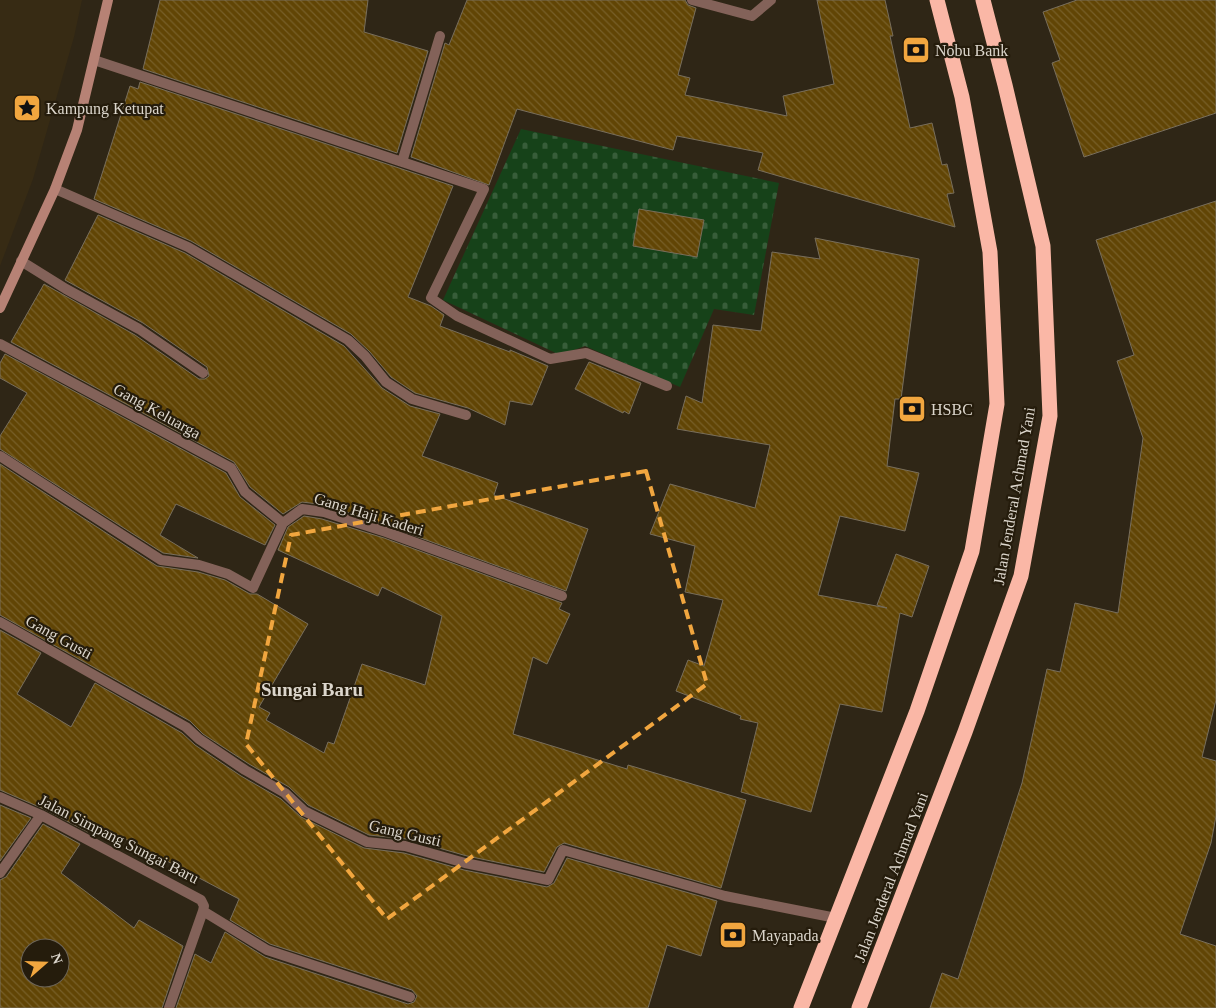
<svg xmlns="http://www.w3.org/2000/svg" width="1216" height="1008" font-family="Georgia,serif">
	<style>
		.built { fill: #372b14 }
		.cemetery { fill: url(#cemetery-stones) }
		.building { fill: url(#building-back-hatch); stroke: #786e5c; fill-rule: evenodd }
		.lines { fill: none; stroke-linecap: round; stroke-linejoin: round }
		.street { stroke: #836259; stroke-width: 10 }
		.secondary { stroke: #b78275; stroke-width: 10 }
		.highway { stroke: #fab7a6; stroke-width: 15 }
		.marked { fill: none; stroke: #f1a63f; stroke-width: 4; stroke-dasharray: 10 6; stroke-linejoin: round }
		.labels { text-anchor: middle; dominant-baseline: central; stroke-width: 4.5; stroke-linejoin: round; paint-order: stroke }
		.poi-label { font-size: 16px; fill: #dcd6cc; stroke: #251c0c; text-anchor: start }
		.street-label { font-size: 16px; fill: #dcd6cc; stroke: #251c0c }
		.quarter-label { font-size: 19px; font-weight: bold; fill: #dcd6cc; stroke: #251c0c }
	</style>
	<defs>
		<pattern id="cemetery-stones" width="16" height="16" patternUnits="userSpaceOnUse" patternTransform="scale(1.25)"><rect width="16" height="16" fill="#164219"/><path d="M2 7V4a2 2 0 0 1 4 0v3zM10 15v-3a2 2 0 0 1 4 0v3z" fill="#375d39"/></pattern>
		<pattern id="building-back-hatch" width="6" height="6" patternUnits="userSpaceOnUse" patternTransform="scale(1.25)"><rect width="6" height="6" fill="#614505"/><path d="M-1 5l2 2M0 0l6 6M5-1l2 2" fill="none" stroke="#775f28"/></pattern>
	</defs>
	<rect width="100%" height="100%" fill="#2f2616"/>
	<path class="built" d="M0,0h82l-8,37 -41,142 -33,87z"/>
	<path class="cemetery" d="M521,129l258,54 -25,132 -40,-6 -34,78 -95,-41 -25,9 -117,-55z"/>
	<path class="building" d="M160,0h208l-4,32 64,19 -31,102 -254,-84z
		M467,0h218l3,5 8,3 -18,67 12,3 -5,17 102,21 -4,-20 51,-12 -17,-84h68l8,36h-3l20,92 22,-5 10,42 5,-1 7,29 -7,1 8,33 -197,-57 5,-17 -86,-17 -4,14 -156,-41 -28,76 -78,-28 34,-114 4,2z
		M1077,0h139v113l-132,44 -32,-94 8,-3 -17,-48z
		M140,82l313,104 -45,111 23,9 13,9 -4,11 70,26v-2l38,16 -16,39 -22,-4 -5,24 -37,-17 -53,-15 -24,-16 -21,-25 -19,-18 -160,-93 -97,-42 36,-113 8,3z
		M1216,201v499l-14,57 14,4v55l-5,27 -31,91 36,12v62h-286l12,-35 16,6 64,-196 25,-114 13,3 15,-69 43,10 25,-175 -26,-77 17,-6 -38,-115z
		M639,209l65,11 -7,37 -64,-11z
		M98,215l87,38 159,93 38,42 28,18 30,8 -18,42 76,27 -4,12 94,34 -22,62 -178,-65 -62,-21 -24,-3 -19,12 -33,-27 -16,-25 -223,-120 33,-58 91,51 64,44h6l4,-3 -2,-9 -64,-44 -78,-43z
		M815,238l104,21 -18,140h-6l-8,67 32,7 -14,58 -65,-15 -22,79 69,13 -10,-3 19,-51 33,12 -17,51 -12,-4 -18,99 -42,-8 -29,108 -70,-20 17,-69 -18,-4 1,-3 -65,-25 12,-31 16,6 19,-66 -38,-8 10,-46 -45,-12 20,-50 85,24 15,-63 -93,-16 9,-33 16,7 11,-78 48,6 11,-79 48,7z
		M5,354l221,119 14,24 35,28 -10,20 -89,-41 -16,31 38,23 -35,-5 -163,-104v-13l27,-43 -27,-15v-15z
		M589,362l52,21 -12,31 -5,-3 -1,2 -48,-24z
		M0,464l157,102 41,6 27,8 25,14h7l51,30 -49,83 11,6 -4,7 58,33 4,-11 6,2 28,-80 63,21 17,-69 -60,-29 -4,9 -100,-46 10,-23 16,-11 18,3 62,19 178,65 -3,6 11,5 -23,50 -14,-7 -20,77 114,35 1,-4 118,35 -25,88 -157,-45 -7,4 -13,25 -77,-16 -60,-17 -38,-4 -61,-30 -19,-18 -40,-23 -46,-30 -13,-13 -190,-106z
		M0,630l41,23 -24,41 54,33 24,-44 87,50 13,12 46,31 40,23 20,18 63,31 40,5 60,17 83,17 7,-4 13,-25 150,43 -16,55 -34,-11 -19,63h-472l19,-54 16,9 14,-31 40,25 143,47 6,-2 3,-6 -5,-6 -142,-46 -40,-24 9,-21 -127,-67 -1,3 -19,-9 -4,6 -44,-23 -44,-19z
		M0,805l31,13 -31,43z
		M43,824l37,20 -19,29 73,55 5,-8 44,26 -21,62h-162v-128l6,-3zM30,948h30v30h-30z"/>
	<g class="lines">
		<path class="street" d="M692,0l60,16 19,-16
			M94,60l390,129 -53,109 26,18 93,43 36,-6 81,33
			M402,162l38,-126
			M55,189l133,58 160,93 17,16 21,26 26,17 54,16
			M21,261l45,28 73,40 64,44
			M0,344l231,124 14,24 38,31
			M0,456l161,104 38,5 29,9 25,14 30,-65 19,-14 22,3 62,20 176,64
			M0,622l186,105 13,12 46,31 40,23 19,18 63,31 38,4 60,17 83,17 15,-30 162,46 111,22
			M0,797l41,18 160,85 3,6 -1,5 -34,97
			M0,873l41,-58
			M203,911l64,39 143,47"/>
		<path class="secondary" d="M0,308l55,-119 22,-59 31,-130"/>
		<path class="highway" d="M801,1008l116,-297 55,-160 25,-147 -7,-152 -28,-155 -25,-97
			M859,1008l106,-276 56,-156 29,-160 -7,-170 -38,-161 -22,-85"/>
	</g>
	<path class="marked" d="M646,471l61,213 -320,235 -141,-175 45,-209z"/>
	<defs>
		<g id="bank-square" transform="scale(1.4375)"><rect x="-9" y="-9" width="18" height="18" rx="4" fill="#f1a63f" stroke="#251c0c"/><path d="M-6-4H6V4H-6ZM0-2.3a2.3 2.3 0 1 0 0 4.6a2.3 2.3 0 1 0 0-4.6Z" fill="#111"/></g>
		<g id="sight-square" transform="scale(1.4375)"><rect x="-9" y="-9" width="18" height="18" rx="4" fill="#f1a63f" stroke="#251c0c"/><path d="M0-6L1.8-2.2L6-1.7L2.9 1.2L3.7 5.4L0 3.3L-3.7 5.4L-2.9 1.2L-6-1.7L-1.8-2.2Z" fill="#111"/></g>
	</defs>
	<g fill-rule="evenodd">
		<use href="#bank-square" x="916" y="50"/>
		<use href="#sight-square" x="27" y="108"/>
		<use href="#bank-square" x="912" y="409"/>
		<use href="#bank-square" x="733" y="935"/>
	</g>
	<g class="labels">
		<g class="poi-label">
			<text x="935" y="50">Nobu Bank</text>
			<text x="46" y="108">Kampung Ketupat</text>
			<text x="931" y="409">HSBC</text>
			<text x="752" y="935">Mayapada</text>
		</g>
		<g class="street-label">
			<text transform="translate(157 411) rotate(29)">Gang Keluarga</text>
			<text transform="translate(1014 496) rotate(-80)">Jalan Jenderal Achmad Yani</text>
			<text transform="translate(369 514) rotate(17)">Gang Haji Kaderi</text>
			<text transform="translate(59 637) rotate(29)">Gang Gusti</text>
			<text transform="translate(405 833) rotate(13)">Gang Gusti</text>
			<text transform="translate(119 839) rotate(27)">Jalan Simpang Sungai Baru</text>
			<text transform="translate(891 877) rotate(-69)">Jalan Jenderal Achmad Yani</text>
		</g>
		<g class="quarter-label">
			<text x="312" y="689">Sungai Baru</text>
		</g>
	</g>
	<g transform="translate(45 963) rotate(70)"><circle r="24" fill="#251c0c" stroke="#6e6659"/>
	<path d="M0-4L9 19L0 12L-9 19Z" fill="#f1a63f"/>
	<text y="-8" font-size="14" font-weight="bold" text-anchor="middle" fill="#dcd6cc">N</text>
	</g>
</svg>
